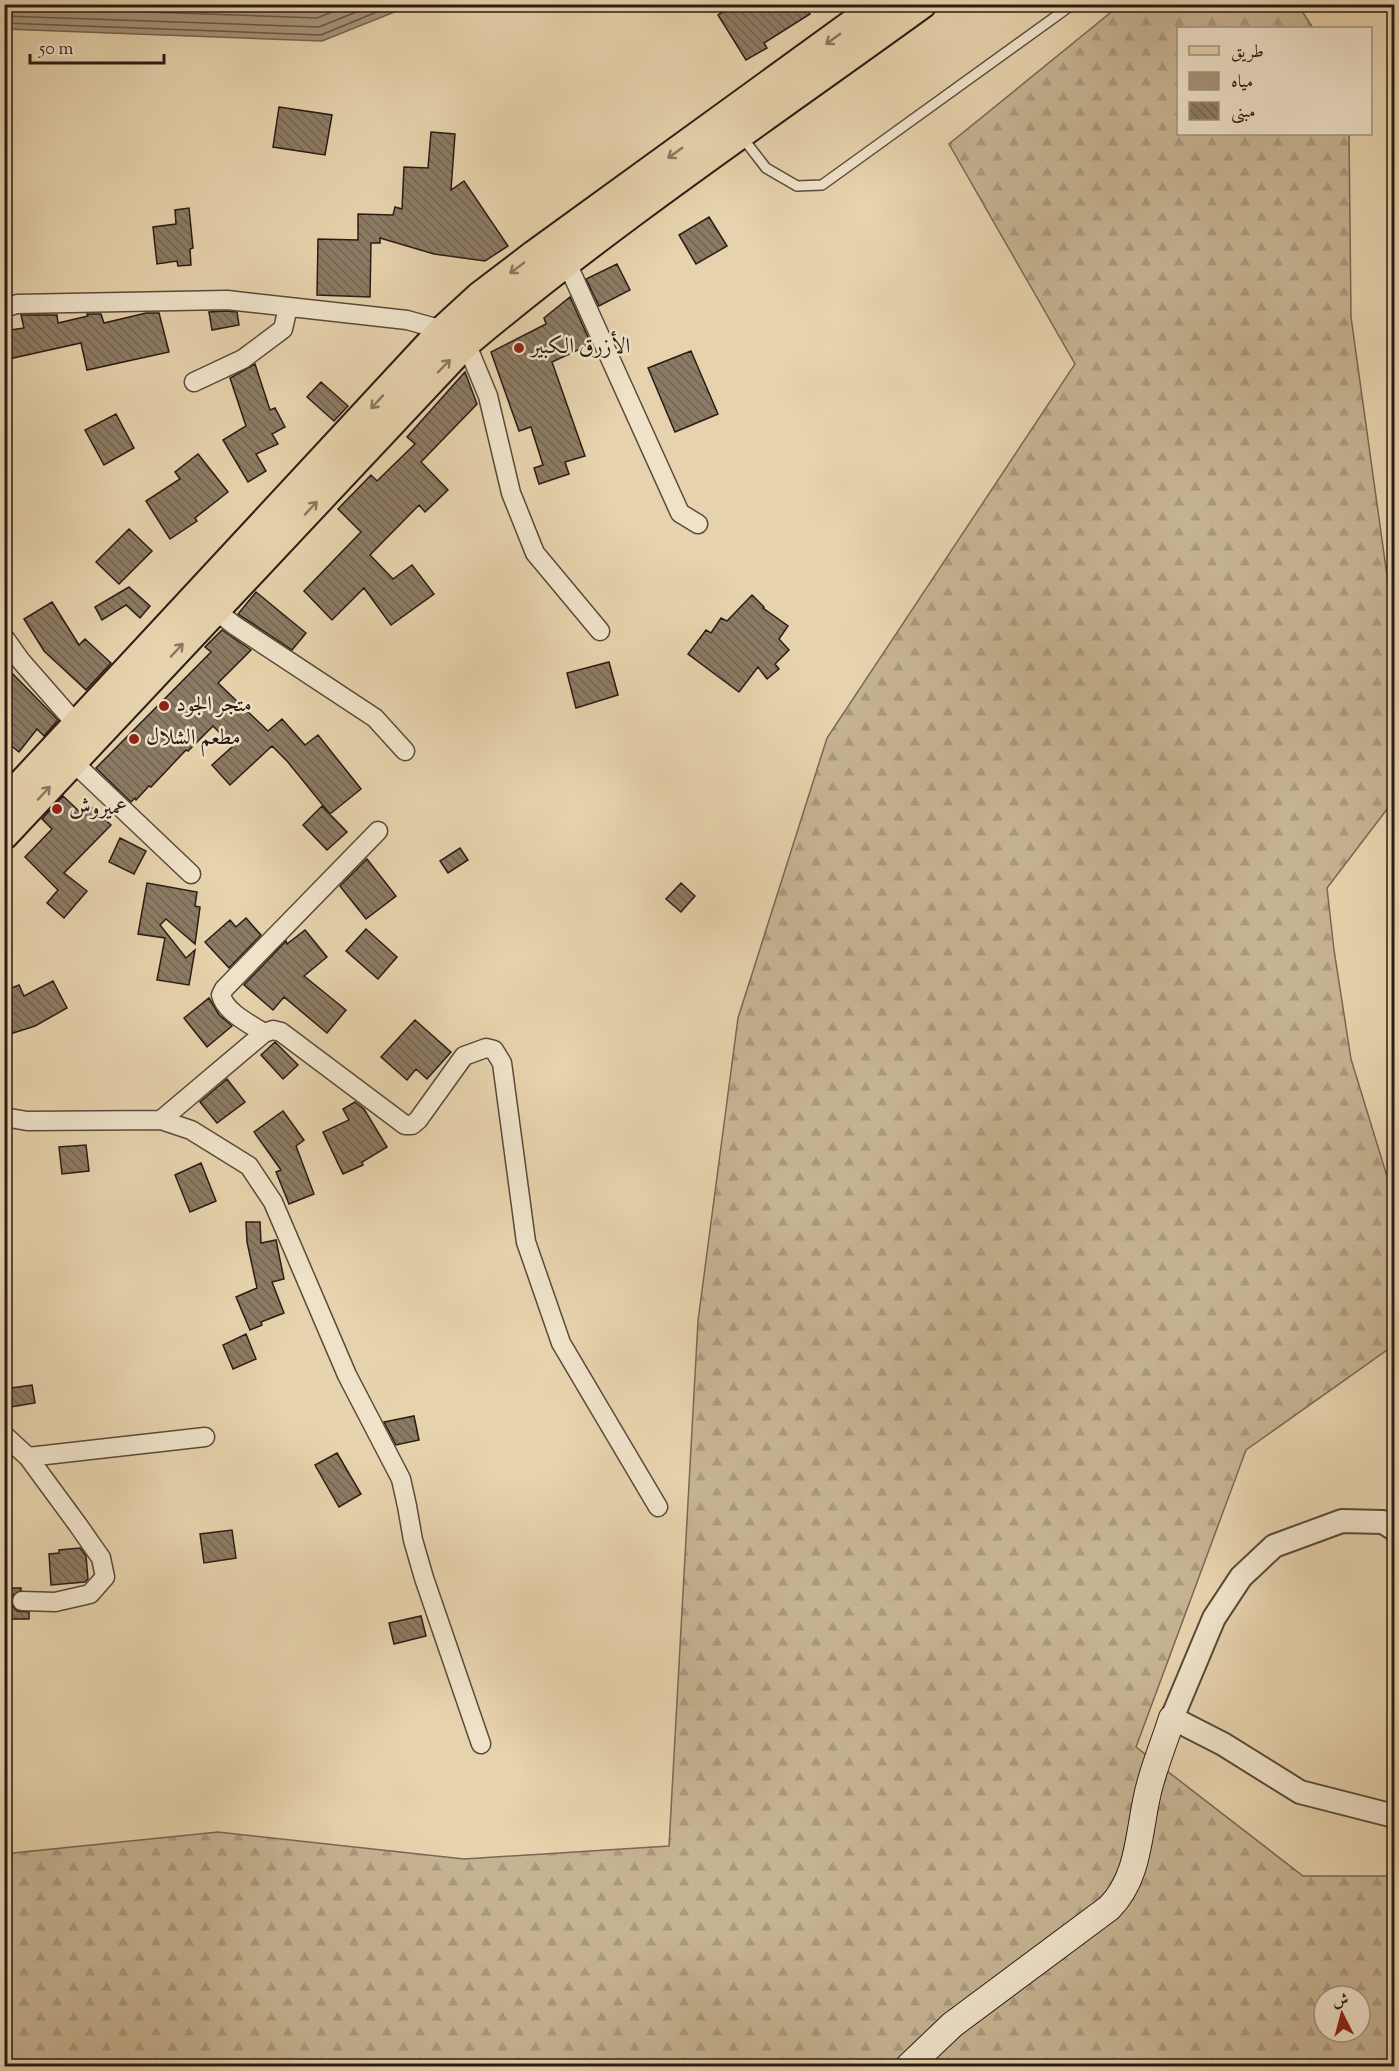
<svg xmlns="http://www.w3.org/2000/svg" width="1399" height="2071" font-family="'Sorts Mill Goudy',Amiri,serif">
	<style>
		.forest { fill: url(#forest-firs); stroke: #786854; stroke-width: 1.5; fill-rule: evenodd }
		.water { fill: #a69479; stroke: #746451; stroke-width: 1.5 }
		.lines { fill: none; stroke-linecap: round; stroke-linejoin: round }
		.shore { stroke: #685847; stroke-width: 1.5 }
		.building { fill: url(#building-back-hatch); stroke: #2a1c15; stroke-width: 1.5 }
		.service-casing { stroke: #594a3b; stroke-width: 12 }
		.minor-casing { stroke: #594a3b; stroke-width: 21 }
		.tertiary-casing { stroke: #594a3b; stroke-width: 26 }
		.secondary-casing { stroke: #2a1c15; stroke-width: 28 }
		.primary-casing { stroke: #2a1c15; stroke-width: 32 }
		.service { stroke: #efe2c9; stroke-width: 9 }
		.minor { stroke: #efe2c9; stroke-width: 18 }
		.tertiary { stroke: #efe2c9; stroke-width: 22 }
		.secondary { stroke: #efe2c9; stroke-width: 26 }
		.primary { stroke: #e6d2ac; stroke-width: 28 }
		.oneway { stroke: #887760 }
		.poi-dot { fill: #8f2418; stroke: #efe2c9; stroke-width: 2 }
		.labels { text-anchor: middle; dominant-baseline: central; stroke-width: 5; stroke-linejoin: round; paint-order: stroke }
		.poi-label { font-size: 22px; fill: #2a1c15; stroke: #efe2c9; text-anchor: start }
	</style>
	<defs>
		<pattern id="forest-firs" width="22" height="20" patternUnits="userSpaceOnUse" patternTransform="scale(1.5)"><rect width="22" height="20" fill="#c6b392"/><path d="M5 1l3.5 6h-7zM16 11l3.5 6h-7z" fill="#aa997d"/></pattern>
		<pattern id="building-back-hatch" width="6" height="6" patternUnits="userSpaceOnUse" patternTransform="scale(1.5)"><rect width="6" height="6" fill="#8c7b64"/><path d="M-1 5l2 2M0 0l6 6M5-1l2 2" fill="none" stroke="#736451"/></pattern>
	</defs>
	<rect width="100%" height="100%" fill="#e6d2ac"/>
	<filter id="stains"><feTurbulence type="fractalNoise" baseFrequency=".00333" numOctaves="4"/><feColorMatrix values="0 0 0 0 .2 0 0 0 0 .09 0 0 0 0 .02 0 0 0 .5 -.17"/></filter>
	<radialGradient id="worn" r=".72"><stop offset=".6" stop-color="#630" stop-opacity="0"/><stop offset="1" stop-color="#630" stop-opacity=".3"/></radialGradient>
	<path class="forest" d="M1120,5h178l15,23h-135v106h171l2,183 43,309v174l-67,88 7,62 17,109 43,140v146l-148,105 -110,297 167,129h91v190h-1389l-1,-212 214,-22 246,27 205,-13 29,-525 40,-303 89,-280 248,-374 -126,-220zM1324,1996h36v36h-36z"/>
	<path class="water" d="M5,4h407v1l-90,36 -317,-12z"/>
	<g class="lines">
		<path class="shore" d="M4,7l313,11 35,-14
			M4,16l315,11 57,-23
			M4,23l317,12 75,-31"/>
	</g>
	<path class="building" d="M735,4h42l4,7 8,-7h14l7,10 -46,29 3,5 -21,12 -28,-45z
		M279,107l53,8 -7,40 -52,-8z
		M431,132l24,2 -4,56 13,-9 44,65 -23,15 -51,-7 -54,-16v5h-9l-1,54 -53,-2 1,-56 40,1v-26l35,1 2,-8 7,2 2,-42 24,1z
		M189,208l4,40 -3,1 1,16 -13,1 -1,-5 -20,3 -4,-37 23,-3 -1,-14z
		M709,217l18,29 -31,18 -17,-29z
		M617,264l13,26 -31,16 -13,-27z
		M570,297l21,47 -39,18 33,94 -20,6 4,12 -30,10 -5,-16 9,-3 -12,-38 -12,4 -28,-79 55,-28 -2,-6z
		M226,311l11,1 2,13 -27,5 -3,-18z
		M146,313h13l10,39 -82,18 -6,-27 -77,17v-29l20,-3 -3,-13h36l1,8 30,-7 -1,-2h14l3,9z
		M691,351l27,63 -43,18 -27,-64z
		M255,364l15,46 5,-2 10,19 -13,7 6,10 -22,10 10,17 -18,11 -25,-42 23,-14 -16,-48z
		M465,372l12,32 -56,58 27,28 -23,22 -6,-7 -49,50 23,24 19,-14 22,29 -43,31 -27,-37 -32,32 -28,-29 57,-59 -23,-23 33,-34 6,6 38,-37 -8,-7z
		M321,382l27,24 -14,15 -27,-24z
		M116,414l18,34 -30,17 -19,-35z
		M198,454l30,38 -33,26 2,3 -27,18 -24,-38 34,-22 -5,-7z
		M129,529l23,22 -33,33 -23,-22z
		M129,587l21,19 -10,12 -14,-13 -24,15 -7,-13z
		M256,592l50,41 -14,17 -54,-36z
		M752,595l12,12 -1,1 25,18 -9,13 10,11 -14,14 4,5 -12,10 -9,-12 -19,25 -51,-38 18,-24 5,3 10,-15 6,3z
		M52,602l27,43 6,-6 26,24 -25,27 -42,-39 -20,-32z
		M222,630l29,20 -33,33 50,48 14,-12 23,26 13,-10 43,54 -31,25 -43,-53 -15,-15 -42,39 -18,-20 21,-19 -20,-20 -25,25 -2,-1 -35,37 -2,-1 -13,14 -1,-2 -4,4 -35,-34 115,-116 -6,-5z
		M609,662l9,33 -42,13 -9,-35z
		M4,665l54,55 -14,16 -7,-7 -18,23 -15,-12z
		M63,796l18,17 8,-8 22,20 -47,48 23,18 -23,27 -17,-15 11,-13 -33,-33 27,-28 -10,-10z
		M322,806l25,26 -20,18 -24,-25z
		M120,838l26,13 -12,23 -25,-12z
		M460,848l8,12 -20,13 -8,-12z
		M367,859l29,37 -30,23 -26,-33z
		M147,883l50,9 -2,14 5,1 -5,37 -29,-25 -6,6 26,33 9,-8 -6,35 -32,-5 8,-42 -27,-4z
		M681,883l14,13 -14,16 -15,-13z
		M246,918l15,17 -32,33 -24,-26 25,-22 6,7z
		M366,929l31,28 -19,22 -32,-28z
		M305,930l22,27 -23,19 42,34 -19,23 -43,-36 -11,13 -29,-25 42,-44 1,3z
		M53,981l14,27 -32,18 -31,10v-45l15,-6 5,11z
		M209,998l10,17 13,11 -25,21 -23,-29z
		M415,1020l36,32 -24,27 -11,-10 -9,11 -26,-23z
		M275,1042l23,23 -15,14 -22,-24z
		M227,1079l18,23 -28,21 -17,-21z
		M355,1102l9,7 23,38 -25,15 1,3 -20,9 -20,-42 26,-12 -6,-11z
		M283,1111l21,29 -8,6 18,48 -25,10 -13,-32 5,-2 -27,-38z
		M86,1145l3,26 -27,3 -3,-27z
		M201,1163l15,38 -26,11 -15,-37z
		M246,1222h14l1,21 15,-3 8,39 -12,3 12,31 -23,9 1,3 -12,5 -14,-33 21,-9 -10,-46z
		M246,1334l10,25 -23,10 -10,-24z
		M32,1385l3,18 -31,5v-19z
		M414,1416l5,24 -23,5 -12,-23z
		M337,1453l24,41 -22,13 -24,-42z
		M232,1530l4,28 -32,5 -4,-29z
		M80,1548l6,8 2,23 -3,3 -34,3 -2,-31 10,-1v-3z
		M4,1588h17v2l-9,6v10l5,5 12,1v7h-25z
		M421,1616l5,20 -32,8 -5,-21z"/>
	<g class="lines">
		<g class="service-casing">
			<path id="service" d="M742,137l24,31 31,18 25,-1 251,-181"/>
		</g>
		<g class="minor-casing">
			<path id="minor" d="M567,263l113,250 18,11
				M4,308l13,-4 210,-4 180,20 36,10 23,13 22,53 23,97 24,60 65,78
				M194,382l49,-23 40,-30 5,-22
				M215,610l19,15 141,93 30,33
				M4,637l17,24 56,64
				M73,762l118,112
				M378,831l-154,158 -3,6c4,17 29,29 43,38l9,-3 8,2 124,93h7l6,-5 46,-64 22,-8 8,2 8,13 24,179 35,101 97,164
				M4,1117l23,4 134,-1 30,10 58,36 24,36 74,173 54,104 6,27 6,34 11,38 57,166
				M161,1120l103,-87
				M4,1435l24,22 50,68 23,33 4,19 -15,17 -35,8 -33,-1
				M28,1457l177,-20"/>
		</g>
		<g class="tertiary-casing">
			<path id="tertiary" d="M1394,1529l-11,-7 -41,-1 -68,25 -33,31 -27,41 -42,100 51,26 77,48 94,24"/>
		</g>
		<g class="secondary-casing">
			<path id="secondary" d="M909,2066l43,-41 157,-117c33,-33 29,-82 41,-124 6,-22 15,-44 22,-66"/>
		</g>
		<g class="primary-casing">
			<path id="primary" d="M4,803l439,-473 36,-33 55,-42 346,-251
				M4,835l462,-492c145,-122 303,-228 456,-339"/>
		</g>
		<use href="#service" class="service"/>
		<use href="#minor" class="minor"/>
		<use href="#tertiary" class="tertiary"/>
		<use href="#secondary" class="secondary"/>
		<use href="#primary" class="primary"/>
	</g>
	<defs><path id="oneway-shaft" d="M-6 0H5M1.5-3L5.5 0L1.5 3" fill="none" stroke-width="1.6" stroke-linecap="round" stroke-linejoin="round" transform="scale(1.5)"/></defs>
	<g class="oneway">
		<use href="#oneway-shaft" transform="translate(833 39) rotate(144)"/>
		<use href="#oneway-shaft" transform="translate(675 153) rotate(144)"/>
		<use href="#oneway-shaft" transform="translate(517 268) rotate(143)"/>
		<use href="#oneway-shaft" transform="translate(444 366) rotate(-46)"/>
		<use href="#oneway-shaft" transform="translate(377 402) rotate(133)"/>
		<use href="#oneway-shaft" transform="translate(311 508) rotate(-47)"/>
		<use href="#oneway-shaft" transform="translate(177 650) rotate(-47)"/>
		<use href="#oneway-shaft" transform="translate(44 793) rotate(-47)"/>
	</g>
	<g class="poi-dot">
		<circle cx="519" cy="348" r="6"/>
		<circle cx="164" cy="706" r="6"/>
		<circle cx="134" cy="739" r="6"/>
		<circle cx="57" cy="809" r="6"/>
	</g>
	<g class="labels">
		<g class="poi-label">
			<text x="531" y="348">الأزرق الكبير</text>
			<text x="176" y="706">متجر الجود</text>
			<text x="146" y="739">مطعم الشلال</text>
			<text x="69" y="809">عميروش</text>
		</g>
	</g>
	<rect width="1399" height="2071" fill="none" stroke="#e6d2ac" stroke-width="24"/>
	<rect x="6" y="6" width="1387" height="2059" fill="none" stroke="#2a1c15" stroke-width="3"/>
	<rect x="12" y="12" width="1375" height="2047" fill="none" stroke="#2a1c15" stroke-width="1.5"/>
	<rect x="1177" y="27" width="195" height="108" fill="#efe2c9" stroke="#a09381" stroke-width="1.5"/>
	<rect x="1189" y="46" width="30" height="9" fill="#e6d2ac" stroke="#a09381" stroke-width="1.5"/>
	<text x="1231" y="57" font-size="18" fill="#2a1c15">طريق</text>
	<rect x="1189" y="72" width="30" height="18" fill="#a69479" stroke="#a09381" stroke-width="1.5"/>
	<text x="1231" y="87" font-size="18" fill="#2a1c15">مياه</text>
	<rect x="1189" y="102" width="30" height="18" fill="url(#building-back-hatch)" stroke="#a09381" stroke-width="1.5"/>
	<text x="1231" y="117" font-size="18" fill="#2a1c15">مبنى</text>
	<g transform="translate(1342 2014) rotate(354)"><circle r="28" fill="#efe2c9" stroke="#a09381" stroke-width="1.5"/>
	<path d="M0-4.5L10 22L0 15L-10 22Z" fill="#8f2418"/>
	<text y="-9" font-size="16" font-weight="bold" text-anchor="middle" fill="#2a1c15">ش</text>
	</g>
	<path d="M30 54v9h134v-9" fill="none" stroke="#2a1c15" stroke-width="3"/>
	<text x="39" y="54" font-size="18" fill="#2a1c15" stroke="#efe2c9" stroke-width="4.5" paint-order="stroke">50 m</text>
	<rect width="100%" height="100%" filter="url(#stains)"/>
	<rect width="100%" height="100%" fill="url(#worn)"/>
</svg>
